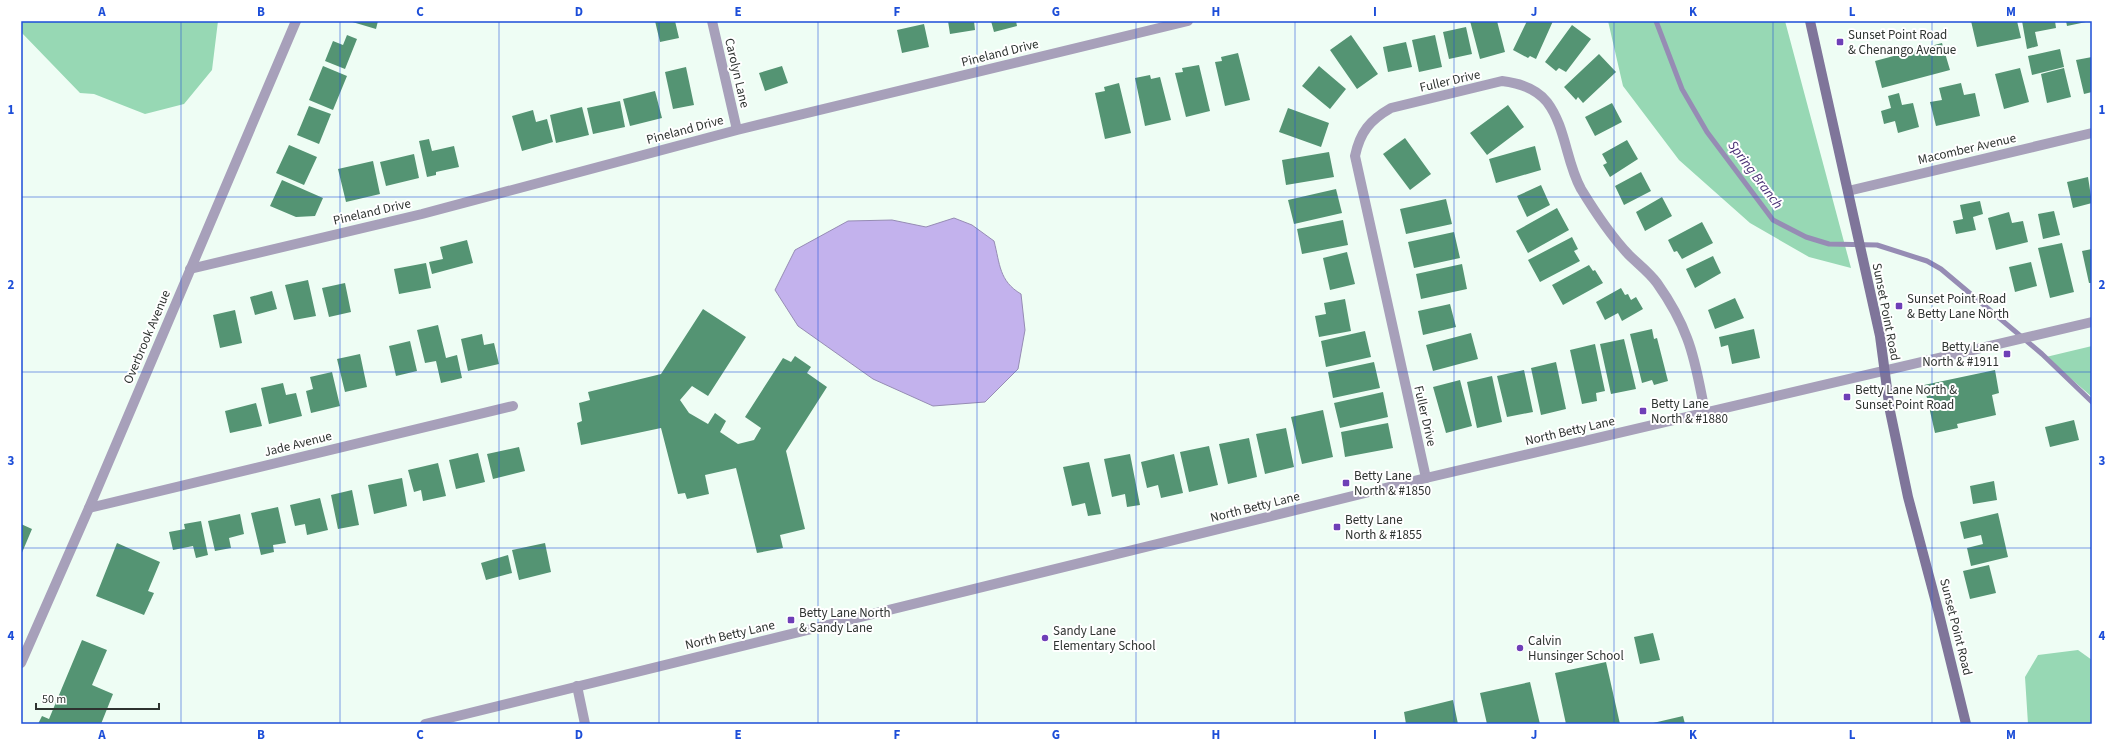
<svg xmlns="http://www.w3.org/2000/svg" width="2113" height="745" font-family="'Source Sans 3',sans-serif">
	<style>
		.green { fill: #97d8b4 }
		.water { fill: #c3b2ed; stroke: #968cb4 }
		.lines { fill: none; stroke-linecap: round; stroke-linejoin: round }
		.stream { stroke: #968cb4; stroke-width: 5 }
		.building { fill: #549473 }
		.minor { stroke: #a7a0ba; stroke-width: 10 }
		.tertiary { stroke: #a7a0ba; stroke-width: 10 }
		.secondary { stroke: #7f759a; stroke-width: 10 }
		.grid { fill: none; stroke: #1d4ed8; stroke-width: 1; stroke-opacity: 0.55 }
		.poi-dot { fill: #6e3fb7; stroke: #fff; stroke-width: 1.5 }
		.labels { text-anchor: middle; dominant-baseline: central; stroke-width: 4; stroke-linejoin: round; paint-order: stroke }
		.poi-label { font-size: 13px; fill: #2e3330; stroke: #fff; text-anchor: start }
		.street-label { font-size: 13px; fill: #2e3330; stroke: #fff }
		.water-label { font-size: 14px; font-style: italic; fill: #493075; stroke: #fff }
		.neatline { fill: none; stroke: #1d4ed8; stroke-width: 1.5 }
		.grid-label { font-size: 13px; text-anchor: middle; font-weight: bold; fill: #1d4ed8 }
	</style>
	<rect width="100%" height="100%" fill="#eefdf4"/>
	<path class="green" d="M21,21h197l-6,49 -28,34 -39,10 -51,-20 -14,-1 -59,-61z
		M1608,21h177l66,247 -42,-11 -59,-34 -71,-63 -56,-74z
		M2092,346v51l-46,-40z
		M2078,650l14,10v64h-64l-3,-47 13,-22z"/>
	<path class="water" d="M954,218l18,7 22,16c6,23 5,40 27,53l4,36 -7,39 -33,33 -52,4 -60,-27 -75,-53 -23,-36 20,-40 53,-29 44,-1 34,7z"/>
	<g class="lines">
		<path class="stream" d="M1656,21l26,68 25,43 66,88 33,17 23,7 48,1 50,16 14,8 101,85 50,48"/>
	</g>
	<path class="building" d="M349,21h29l-2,8z
		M655,21h20l4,17 -19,4z
		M948,21h26l1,9 -25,4z
		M991,21h25l1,5 -23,6z
		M1470,21h27l8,31 -25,7z
		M1527,21h26l-17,38 -6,-3 -2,2 -15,-8z
		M1971,21h46l4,17 -44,9z
		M2022,21h33l1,7 -21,4 3,14 -11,3z
		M2066,21h20v1l-19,4z
		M924,24l5,23 -27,6 -5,-23z
		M1572,25l19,14 -25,33 -7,-4 -3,3 -11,-9z
		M1466,27l6,27 -23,5 -6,-27z
		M347,35l10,4 -12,30 -20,-8 8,-20 10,4z
		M1351,35l27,39 -21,15 -27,-39z
		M1435,35l7,32 -23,5 -7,-32z
		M1406,42l6,25 -24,5 -5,-25z
		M1942,43l8,27 -68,18 -7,-27z
		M2060,49l4,18 -32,8 -4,-19z
		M1238,53l12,47 -25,6 -10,-44 7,-1 -1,-4z
		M1599,54l17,18 -33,31 -5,-6 -2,3 -12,-13z
		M2092,57v35l-8,2 -8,-34z
		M1199,65l11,46 -24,6 -11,-44 8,-1 -1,-4z
		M323,66l24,10 -14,34 -24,-10z
		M782,66l6,17 -23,8 -6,-18z
		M1319,66l27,23 -16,20 -28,-23z
		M686,67l8,38 -21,4 -8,-37z
		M2020,68l9,34 -25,7 -9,-35z
		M2064,68l7,29 -24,6 -6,-29z
		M1150,75l1,4 9,-2 11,43 -26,6 -10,-48z
		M1119,83l12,50 -26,6 -10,-46 10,-2 -1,-4z
		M1961,83l3,12 11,-2 5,23 -44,10 -6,-24 12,-2 -3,-12z
		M655,91l7,27 -32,8 -7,-27z
		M1899,93l3,12 11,-2 6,24 -21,6 -3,-12 -11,3 -3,-13 10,-3 -3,-12z
		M620,101l5,26 -32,7 -6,-26z
		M1612,103l10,19 -27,14 -10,-19z
		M1508,105l16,22 -37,28 -17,-22z
		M309,106l22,8 -12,30 -22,-9z
		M582,107l7,28 -33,8 -6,-28z
		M1288,108l41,15 -8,24 -42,-15z
		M533,110l3,12 11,-3 6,23 -31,9 -10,-35z
		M1405,138l26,36 -21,16 -27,-36z
		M429,139l3,12 22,-5 5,21 -23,5v3l-9,2 -8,-36z
		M1627,140l11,19 -28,18 -7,-12 4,-2 -5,-9z
		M289,145l28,12 -13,28 -28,-12z
		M1535,146l6,24 -45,13 -7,-24z
		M1329,152l5,25 -48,8 -4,-25z
		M414,154l5,24 -33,8 -6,-24z
		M373,161l7,33 -34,8 -8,-33z
		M1641,172l10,19 -27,14 -9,-19z
		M2088,177l4,26 -19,5 -6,-26z
		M282,180l41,18 -8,18 -19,1 -26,-11z
		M1541,185l9,20 -23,12 -10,-21z
		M1336,189l6,24 -48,11 -6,-24z
		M1662,197l10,19 -27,15 -9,-19z
		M1446,199l6,25 -46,10 -6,-25z
		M1980,201l3,13 -10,3 3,13 -20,4 -3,-13 10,-2 -3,-14z
		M1557,208l12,22 -41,23 -12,-22z
		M2054,211l6,24 -17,4 -5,-25z
		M2009,212l3,11 11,-2 5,21 -32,8 -8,-32z
		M1343,220l5,25 -46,9 -5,-25z
		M1702,222l11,21 -31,16 -5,-8 -3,1 -6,-12z
		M1454,232l6,26 -46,10 -6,-26z
		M1572,237l6,12 -4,2 6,10 -40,21 -12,-22z
		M467,240l6,23 -41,11 -3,-12 14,-3 -3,-12z
		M2062,243l12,49 -24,6 -12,-50z
		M2092,249v34h-3l-7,-32z
		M1347,252l8,32 -25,6 -7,-32z
		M1713,256l8,17 -26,15 -9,-19z
		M2031,262l6,24 -22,6 -6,-25z
		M426,263l5,25 -32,6 -5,-25z
		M1462,264l5,25 -46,10 -5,-25z
		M1589,265l4,6 2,-1 8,13 -40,22 -11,-20z
		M308,280l8,36 -22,4 -9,-35z
		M345,283l6,29 -22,5 -7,-29z
		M1621,288l4,7 3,-1 3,6 5,-3 7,12 -21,12 -4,-8 -13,7 -9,-18z
		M272,291l5,18 -22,6 -5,-18z
		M1735,298l9,20 -29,11 -7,-19z
		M1345,299l6,32 -32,6 -4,-21 11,-2 -2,-11z
		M1450,304l6,23 -33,8 -5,-24z
		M703,309l43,28 -38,59 -16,-10 -12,14 9,13 19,11 7,-11 11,8 -6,11 18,12 16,-4 7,-12 -16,-11 38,-59 8,4 4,-6 16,11 -4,6 20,14 -41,64 19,78 -25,6 3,13 -26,5 -21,-85 -31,7 4,19 -22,5 -2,-6 -7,1 -17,-66 -80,17 -4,-22 5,-2 -3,-18 11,-3 -2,-8 73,-18z
		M235,310l7,33 -22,5 -7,-33z
		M438,325l8,33 11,-3 5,23 -21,5 -5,-22 -11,2 -8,-33z
		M1652,329l2,10 3,-1 11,43 -14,4 -2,-5 -10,3 -12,-49z
		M1754,329l6,29 -28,6 -4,-19 -7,2 -2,-10z
		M1365,331l6,26 -45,10 -5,-26z
		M1471,333l7,26 -45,12 -7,-26z
		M482,334l2,11 10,-2 5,21 -31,7 -7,-32z
		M1624,339l12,50 -25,5 -11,-50z
		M410,341l7,30 -21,5 -7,-30z
		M1595,344l10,47 -9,2 1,8 -15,3 -12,-54z
		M360,354l7,33 -22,5 -8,-33z
		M1374,362l6,26 -47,10 -5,-26z
		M1556,362l10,47 -25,6 -10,-47z
		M1524,370l9,42 -26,5 -10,-41z
		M1995,370l4,23 -7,2 4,20 -39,9 1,4 -23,5 -11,-48z
		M332,372l8,34 -29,7 -5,-22 7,-2 -3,-12z
		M1492,376l10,46 -25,6 -10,-46z
		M1460,380l12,46 -26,7 -13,-46z
		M283,383l3,12 10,-2 6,23 -33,8 -8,-36z
		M1383,392l5,25 -48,11 -6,-25z
		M256,403l6,23 -32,7 -5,-22z
		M1323,410l10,47 -31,7 -11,-47z
		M2074,420l5,20 -29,7 -5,-20z
		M1388,423l5,25 -48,9 -4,-25z
		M1286,428l8,39 -29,7 -9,-40z
		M1249,438l8,39 -29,7 -9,-40z
		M1209,446l9,39 -29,7 -9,-40z
		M519,447l6,24 -32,8 -6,-25z
		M478,453l7,29 -29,7 -7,-29z
		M1130,454l10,51 -13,2 -2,-13 -13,3 -8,-38z
		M1174,454l9,39 -22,5 -3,-13 -11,3 -6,-26z
		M1089,462l12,52 -13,2 -3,-13 -13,3 -9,-39z
		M438,463l8,33 -23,5 -2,-11 -7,2 -6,-22z
		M402,478l5,28 -33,8 -6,-29z
		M1994,481l3,19 -24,4 -3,-18z
		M352,490l7,35 -21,4 -7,-34z
		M320,498l8,32 -21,5 -2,-11 -10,2 -5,-21z
		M278,507l8,36 -13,2 1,7 -13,3 -10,-42z
		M1998,513l10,44 -37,9 -4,-18 16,-4 -2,-9 -17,4 -4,-17z
		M240,514l4,20 -15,4 2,10 -16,3 -7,-30z
		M201,521l7,34 -12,3 -3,-12 -20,4 -4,-18 16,-3 -1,-5z
		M21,524l11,5 -11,26z
		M117,543l43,19 -12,29 6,2 -10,22 -48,-19z
		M545,543l6,29 -32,8 -7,-30z
		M508,555l4,18 -26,7 -5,-17z
		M1989,565l7,28 -26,6 -7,-28z
		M1653,633l7,27 -20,4 -6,-27z
		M82,640l25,10 -15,35 21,9 -12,30h-63l4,-8 7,3z
		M1606,662l14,62h-54l-11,-51z
		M1530,682l10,42h-53l-7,-31z
		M1453,700l5,24h-52l-2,-12z
		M1683,716l2,8h-32v-1z"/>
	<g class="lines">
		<path class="minor" d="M712,21l25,109
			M1848,191l244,-58
			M190,269l232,-55 315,-84 451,-109
			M1426,478l-71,-322c5,-24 15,-36 36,-48l111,-27c17,2 34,7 45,21 19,25 19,60 34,87 14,23 29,46 48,66 9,9 20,17 28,28 12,17 23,36 30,55 9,23 13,50 18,74
			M89,508l424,-102
			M577,686l8,38"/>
		<path class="tertiary" d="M21,663l68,-155 207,-487
			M425,724l1001,-246 666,-156"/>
		<path class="secondary" d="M1810,21l70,315 10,75 18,86 30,113 28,114"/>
	</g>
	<path class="grid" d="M181,21v703M340,21v703M499,21v703M659,21v703M818,21v703M977,21v703M1136,21v703M1295,21v703M1454,21v703M1614,21v703M1773,21v703M1932,21v703M21,197h2071M21,372h2071M21,548h2071"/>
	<g class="poi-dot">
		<rect x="1836" y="38" width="8" height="8" rx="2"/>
		<rect x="1895" y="302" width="8" height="8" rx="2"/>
		<rect x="2003" y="350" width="8" height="8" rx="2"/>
		<rect x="1843" y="393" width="8" height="8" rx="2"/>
		<rect x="1639" y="407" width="8" height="8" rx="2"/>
		<rect x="1342" y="479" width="8" height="8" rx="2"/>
		<rect x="1333" y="523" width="8" height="8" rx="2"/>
		<rect x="787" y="616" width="8" height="8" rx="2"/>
		<circle cx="1045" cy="638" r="4"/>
		<circle cx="1520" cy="648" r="4"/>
	</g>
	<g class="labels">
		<g class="poi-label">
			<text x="1848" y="35">Sunset Point Road<tspan x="1848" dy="15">&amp; Chenango Avenue</tspan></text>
			<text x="1907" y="299">Sunset Point Road<tspan x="1907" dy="15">&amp; Betty Lane North</tspan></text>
			<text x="1999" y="347" text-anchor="end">Betty Lane<tspan x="1999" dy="15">North &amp; #1911</tspan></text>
			<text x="1855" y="390">Betty Lane North &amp;<tspan x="1855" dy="15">Sunset Point Road</tspan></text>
			<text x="1651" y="404">Betty Lane<tspan x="1651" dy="15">North &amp; #1880</tspan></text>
			<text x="1354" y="476">Betty Lane<tspan x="1354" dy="15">North &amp; #1850</tspan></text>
			<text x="1345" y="520">Betty Lane<tspan x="1345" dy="15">North &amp; #1855</tspan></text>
			<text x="799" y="613">Betty Lane North<tspan x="799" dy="15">&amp; Sandy Lane</tspan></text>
			<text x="1053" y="631">Sandy Lane<tspan x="1053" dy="15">Elementary School</tspan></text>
			<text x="1528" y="641">Calvin<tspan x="1528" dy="15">Hunsinger School</tspan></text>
		</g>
		<g class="street-label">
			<text transform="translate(1000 53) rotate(-14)">Pineland Drive</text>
			<text transform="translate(737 73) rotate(77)">Carolyn Lane</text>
			<text transform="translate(1450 81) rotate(-13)">Fuller Drive</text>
			<text transform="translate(685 130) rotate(-15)">Pineland Drive</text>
			<text transform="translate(1967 149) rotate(-13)">Macomber Avenue</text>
			<text transform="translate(372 212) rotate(-13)">Pineland Drive</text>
			<text transform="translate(1886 312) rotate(79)">Sunset Point Road</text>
			<text transform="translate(147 337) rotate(-67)">Overbrook Avenue</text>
			<text transform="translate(1425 416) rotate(77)">Fuller Drive</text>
			<text transform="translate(1570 431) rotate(-13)">North Betty Lane</text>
			<text transform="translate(298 444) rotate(-14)">Jade Avenue</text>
			<text transform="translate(1255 507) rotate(-14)">North Betty Lane</text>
			<text transform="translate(1956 627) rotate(76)">Sunset Point Road</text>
			<text transform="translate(730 635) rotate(-13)">North Betty Lane</text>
		</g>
		<g class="water-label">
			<text transform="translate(1755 175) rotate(53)">Spring Branch</text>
		</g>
	</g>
	<rect width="2113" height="745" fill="none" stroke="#ffffff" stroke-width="44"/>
	<path d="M36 703v6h123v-6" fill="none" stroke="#2e3330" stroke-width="2"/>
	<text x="42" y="703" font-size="12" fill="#2e3330" stroke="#ffffff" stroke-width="3" paint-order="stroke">50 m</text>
	<rect x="22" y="22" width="2069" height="701" class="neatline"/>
	<g class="grid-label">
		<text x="102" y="16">A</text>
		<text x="261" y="16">B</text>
		<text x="420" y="16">C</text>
		<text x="579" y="16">D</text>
		<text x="738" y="16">E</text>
		<text x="897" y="16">F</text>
		<text x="1056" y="16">G</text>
		<text x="1216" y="16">H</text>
		<text x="1375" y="16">I</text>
		<text x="1534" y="16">J</text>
		<text x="1693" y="16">K</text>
		<text x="1852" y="16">L</text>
		<text x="2011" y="16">M</text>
		<text x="11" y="114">1</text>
		<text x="2102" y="114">1</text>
		<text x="11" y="289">2</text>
		<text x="2102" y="289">2</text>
		<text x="11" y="465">3</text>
		<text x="2102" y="465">3</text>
		<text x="11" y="640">4</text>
		<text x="2102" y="640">4</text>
		<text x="102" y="739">A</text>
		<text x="261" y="739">B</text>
		<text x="420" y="739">C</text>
		<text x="579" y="739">D</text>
		<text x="738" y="739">E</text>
		<text x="897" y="739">F</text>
		<text x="1056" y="739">G</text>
		<text x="1216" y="739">H</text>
		<text x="1375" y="739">I</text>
		<text x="1534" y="739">J</text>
		<text x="1693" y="739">K</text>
		<text x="1852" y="739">L</text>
		<text x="2011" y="739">M</text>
	</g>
</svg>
